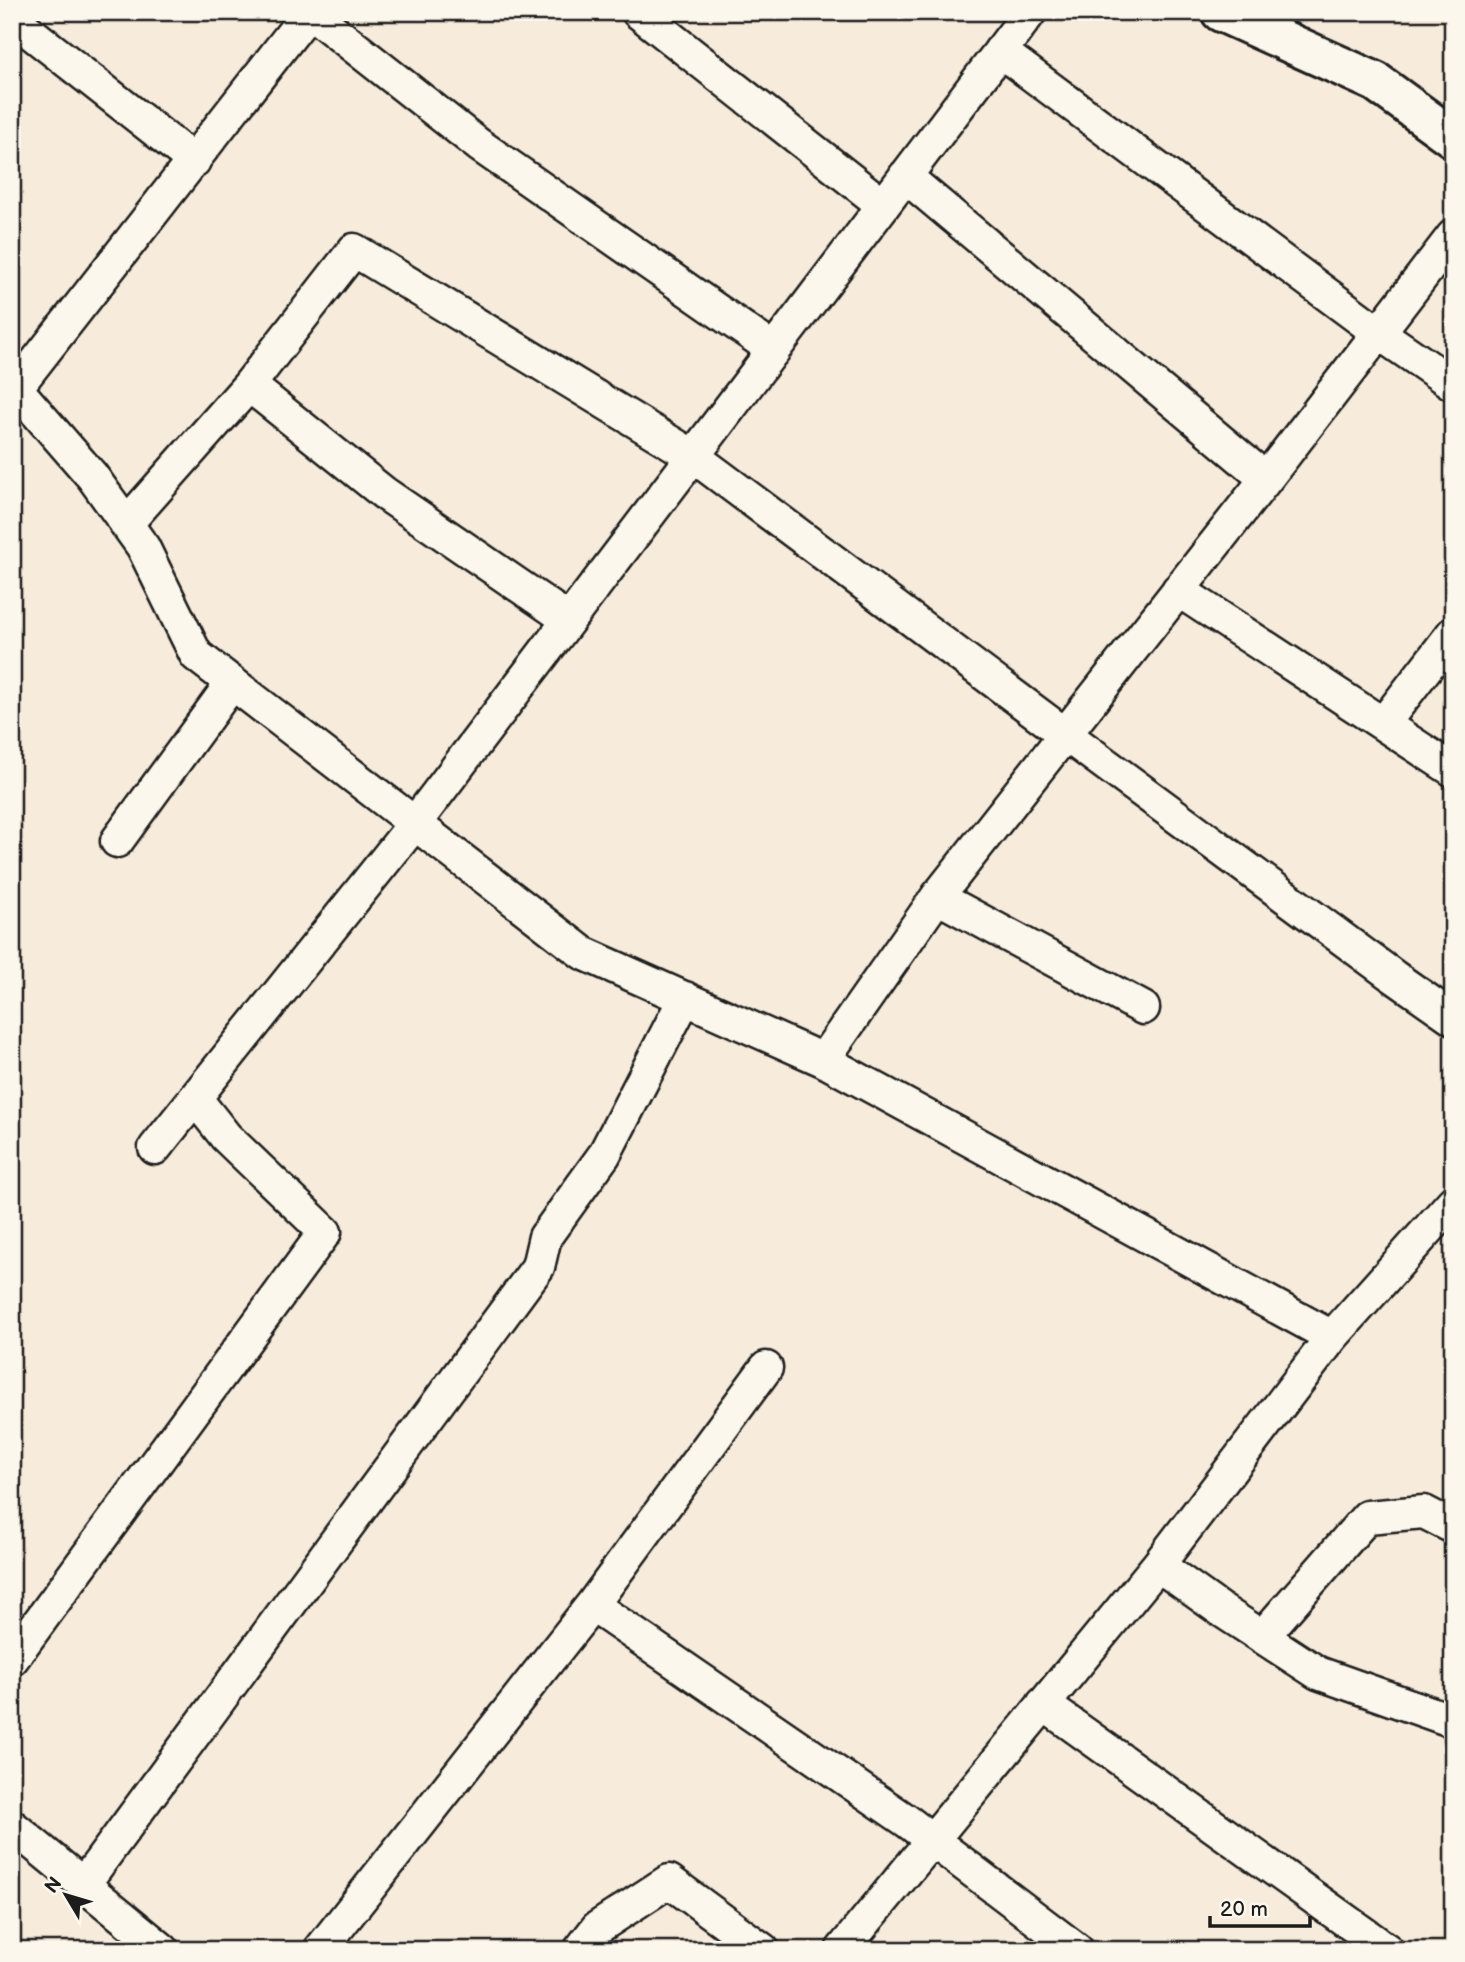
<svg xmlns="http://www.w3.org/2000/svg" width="1465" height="1962" font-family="'Balsamiq Sans',sans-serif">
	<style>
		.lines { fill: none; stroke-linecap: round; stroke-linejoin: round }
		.street-casing { stroke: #1c1c1c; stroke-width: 37 }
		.secondary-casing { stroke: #1c1c1c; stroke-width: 44 }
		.street { stroke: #fbf7ec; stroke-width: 32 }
		.secondary { stroke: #fbf7ec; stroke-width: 38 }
	</style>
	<rect width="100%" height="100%" fill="#f7ebdb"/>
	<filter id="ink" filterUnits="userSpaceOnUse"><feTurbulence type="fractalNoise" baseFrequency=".0143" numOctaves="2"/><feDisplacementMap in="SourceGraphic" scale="14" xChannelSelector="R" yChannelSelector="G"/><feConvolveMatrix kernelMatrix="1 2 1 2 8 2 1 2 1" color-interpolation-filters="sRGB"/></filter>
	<g filter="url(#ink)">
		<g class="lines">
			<g class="street-casing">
				<path id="street" d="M310,12l169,133 295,205
					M638,12l245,193
					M12,18l182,143
					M1000,51l379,282 74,51
					M905,176l361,303
					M12,384l80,92 51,71 53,108 387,298 240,107 509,277
					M249,385l135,108 185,127
					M12,393l297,-381
					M126,524l123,-139 105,-135 339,206 373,279 327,241 60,42
					M1178,590l275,180
					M1383,724l70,-91
					M117,841l115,-158
					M937,897l206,111
					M823,1060l114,-163 329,-418 187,-243
					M155,1148l260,-325 615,-811
					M1158,1565l63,45 97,63 135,48
					M592,1605l315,216 170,129
					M1262,1637l105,-120 57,-5 29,15
					M12,1659l313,-427 -99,-95 -31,-39
					M1043,1704l344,246
					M12,1826l151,124
					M83,1885l455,-618 7,-30 59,-82 81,-157
					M320,1950l272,-345 174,-237
					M580,1950l17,-22 72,-47 94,69
					M842,1950l316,-385 174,-228 121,-135"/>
			</g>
			<g class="secondary-casing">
				<path id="secondary" d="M1221,12l155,70 77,56"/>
			</g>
			<use href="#street" class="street"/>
			<use href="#secondary" class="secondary"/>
		</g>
	</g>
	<rect width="1465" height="1962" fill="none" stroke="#fbf7ec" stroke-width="42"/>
	<rect x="21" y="21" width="1423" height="1920" fill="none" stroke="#1c1c1c" stroke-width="2.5" filter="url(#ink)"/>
	<g transform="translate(66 1895) rotate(308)" stroke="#fbf7ec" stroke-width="5" paint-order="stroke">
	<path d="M0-5L12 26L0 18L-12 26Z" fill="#1c1c1c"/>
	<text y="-10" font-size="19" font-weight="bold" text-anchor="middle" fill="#1c1c1c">N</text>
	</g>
	<path d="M1210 1916v10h100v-10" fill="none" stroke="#1c1c1c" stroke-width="3.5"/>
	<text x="1220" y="1916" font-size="21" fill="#1c1c1c" stroke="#fbf7ec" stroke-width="5" paint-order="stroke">20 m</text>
</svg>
